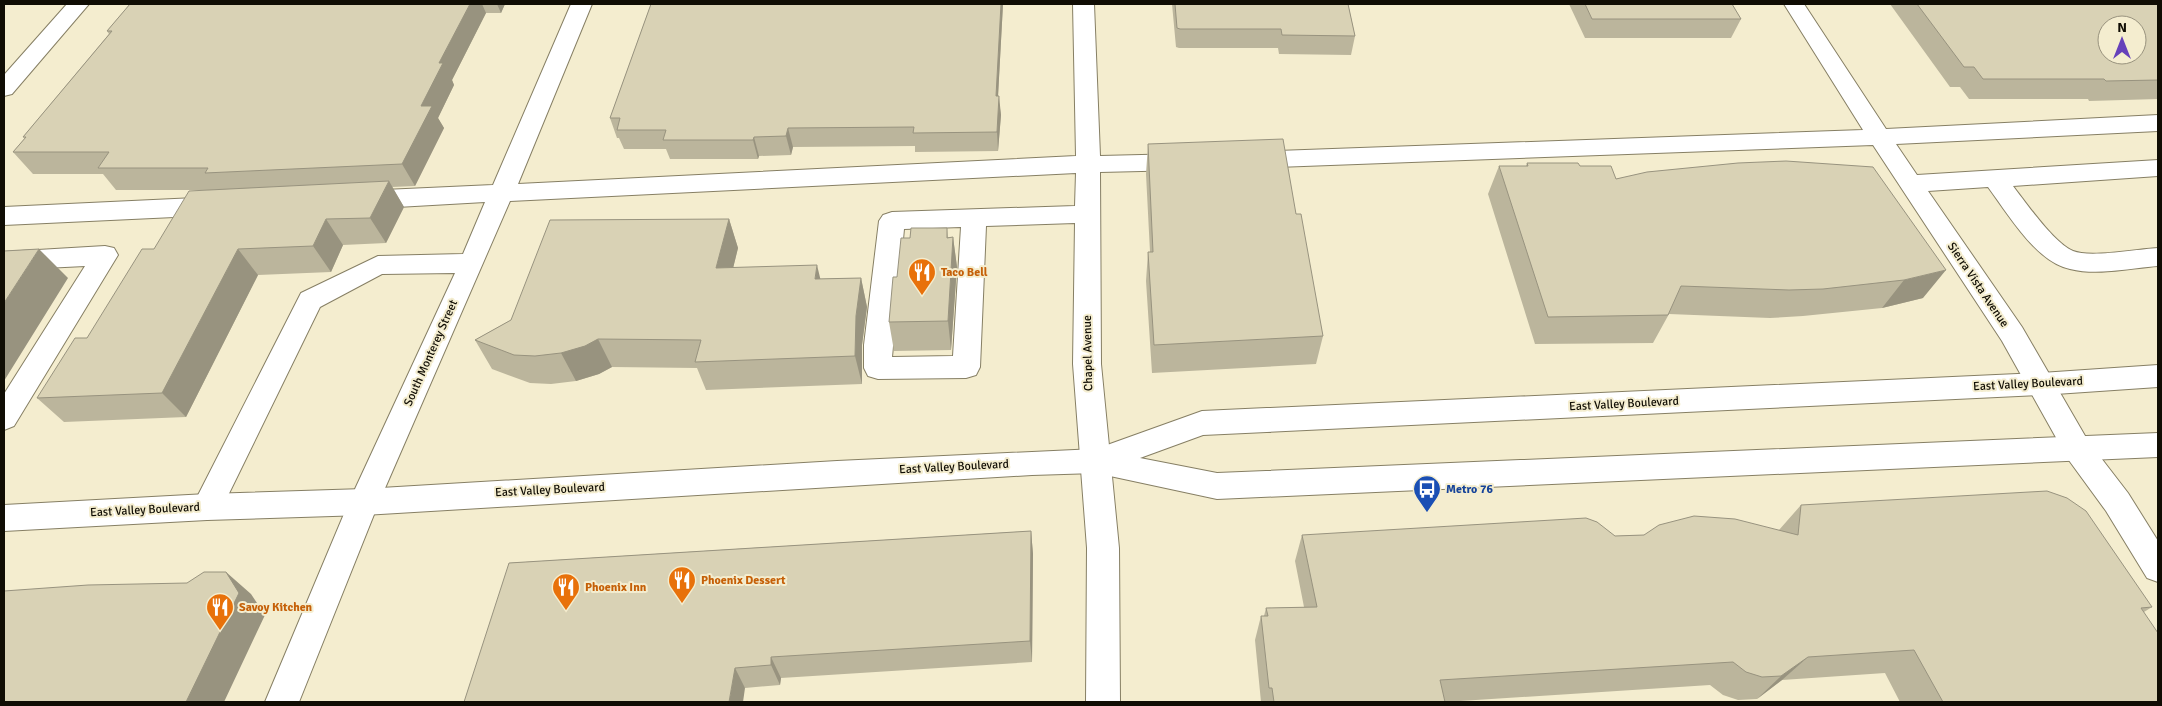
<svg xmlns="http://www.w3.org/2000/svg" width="2162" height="706" font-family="Signika,sans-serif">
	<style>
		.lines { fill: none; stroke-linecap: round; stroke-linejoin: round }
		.minor-casing { stroke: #867f64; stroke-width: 2 }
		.major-casing { stroke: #867f64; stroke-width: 2 }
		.minor { fill: #fff; fill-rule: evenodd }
		.major { fill: #fff; fill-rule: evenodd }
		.wall { fill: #bbb59c }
		.shaded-wall { fill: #98937f }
		.building { fill: #d9d2b5; stroke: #98937f; fill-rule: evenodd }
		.labels { text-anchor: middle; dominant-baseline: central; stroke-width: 4; stroke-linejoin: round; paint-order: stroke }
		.food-label { font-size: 12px; font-weight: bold; fill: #c56008; stroke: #f4edcf; text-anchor: start }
		.street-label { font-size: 12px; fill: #100d04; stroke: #f4edcf }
		.transit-label { font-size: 12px; font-weight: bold; fill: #164399; stroke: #f4edcf; text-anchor: start }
	</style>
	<rect width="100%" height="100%" fill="#f4edcf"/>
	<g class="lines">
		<g class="minor-casing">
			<path id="minor" d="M67,4h22l-77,90 -8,2v-21z
				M571,4h21l-74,180 558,-28 -3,-152h21l6,152 83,-2 8,2 4,6 -4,6 -8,2 -83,2 1,192 18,184 1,154h-34l1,-154 -14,-184 2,-141 -89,3 -6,141 -4,8 -10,3 -88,1 -10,-3 -4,-8v-23l15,-124 4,-6 9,-3 183,-6 1,-33 -566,28 -131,301 -80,200h-34l84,-200 106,-229 -73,1 -62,33 -102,209 -11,4 -11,-4 -4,-9 109,-214 77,-37 85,-2 22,-52 -123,7 -9,-3 -3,-6 3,-6 9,-3 131,-6zM961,227l-8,129 -61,1 12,-128z
				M1784,4h20l82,125 272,-14v16l-262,13 21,31 241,-15v16l-145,10c13,17 41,57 60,65 17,7 65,-2 85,-3v18c-28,2 -60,10 -88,3 -34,-7 -62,-55 -82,-82l-60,4 94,136 66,114 40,52 30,48v41l-11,-4 -41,-67 -38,-52 -66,-118 -129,-196 -624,23 -8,-2 -4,-6 4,-6 8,-2 614,-22z
				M217,197l9,3 3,6 -3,6 -9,3 -213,10v-18z
				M105,246l9,2 4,7 -104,171 -10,4v-36l81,-128 -81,4v-18z"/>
		</g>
		<g class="major-casing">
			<path id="major" d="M2158,365v22l-117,8 -838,40 -63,23 77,15 941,-40v24l-941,42 -121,-26 -64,2 -668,40 -157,5 -203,11v-26l203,-11 157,-5 473,-28 259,-12 106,-38 839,-38z"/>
		</g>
		<use href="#minor" class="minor"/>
		<use href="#major" class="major"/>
	</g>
	<path class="wall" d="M130,4h375l-4,9h-15l-34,67 2,5 -16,33 6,10 -29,58 -23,1 12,20 -18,36 -43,2 -12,27 -73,3 -72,142 -122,5 -27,-24 50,-60 67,-89 64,-59h-102l-13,-16h-70l-20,-22 12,-14 -2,-1 86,-103 -2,-3z
		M651,4h352l-5,92 3,19 -3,36 -83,1v-6l-122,1 -2,8 -32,1 -1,3h-88l-4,-10h-42l-5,-11h-2l-7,-20z
		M1172,4h176l7,32 -4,19 -72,-1 -1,-6h-99l-3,-1z
		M1569,4h163l9,15 -10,19h-146z
		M1890,4h268v95l-69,2 -1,-2h-119l-9,-12h-10z
		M1148,144l148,70 27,122 -7,28 -164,9 -6,-92 2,-29h2l-4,-78z
		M1786,161l137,137 -41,10 -79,8 -33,2 -101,-4 -16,29 -118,1 -47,-150 11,-28h27l1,-3 53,3 36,13z
		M729,219l9,29 -5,20 88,11 40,-1 6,29 -5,38v39l-156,6 -9,-22 -85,-1 -13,7 -23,7 -25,3 -21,-1 -38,-14 -17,-29 36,-20z
		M947,228l1,9h5l4,30 -6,83 -57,1 -5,-29 8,-45z
		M1801,505l351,102 -8,5 14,90h-258l-15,-29 -103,7 -25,19 -19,1 -15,-5 -13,-10 -265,17h-184l-6,-62 6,-24h3l2,-8 38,-1 -9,-46 7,-26 313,1 164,-6z
		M1031,531l2,23 -1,108 -251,16 -1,7 -35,3 -236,-125z"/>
	<path class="shaded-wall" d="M470,4h12l4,9 -34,67 2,5 -16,33 6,10 -29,58 -13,-22 19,-58 18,-43z
		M497,4h8l-4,9z
		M1001,4h2l-6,111 -1,-19z
		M999,96l2,19 -3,36 -1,-19z
		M788,128l5,19 -2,8 -5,-19z
		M754,137l5,19 -1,3 -5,-19z
		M389,181l15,26 -18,36 -16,-25z
		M326,219l17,26 -12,27 -18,-26z
		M729,219l9,29 -12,49 -10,-29z
		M953,237l4,30 -6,83 -3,-29z
		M39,249l29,29 -64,103v-78z
		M238,249l20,26 -72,142 -24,-24z
		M817,265l7,29 -9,-15z
		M1946,270l-23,28 -41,10 22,-28z
		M861,278l6,29 -5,38v39l-7,-28 1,-40z
		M598,339l14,28 -13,7 -23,7 -15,-28z
		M1031,531l2,23 -1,108 -2,-21z
		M226,572l25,22 14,21 -41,87h-38z
		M771,657l10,21 -1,7 -9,-20z
		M1808,657l-26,23 -25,19 24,-23z
		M735,668l10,20 -2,14h-14z"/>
	<path class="building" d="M130,4h340l-31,59h4l-22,43h11l-30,58 -197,9 3,-5h-110l11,-16h-96l13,-15h-3l89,-106h-5z
		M651,4h350l-5,92h3l-2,36 -84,1 1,-6 -126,1 -2,8 -32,1 -1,3h-90l3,-10h-49l3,-12h-10z
		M1175,4h173l7,32 -73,-1 -1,-6h-101l-3,-1z
		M1585,4h147l9,15h-149z
		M1917,4h241v76l-52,1 -2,-2h-121l-9,-12h-10zM2107,25h30v30h-30z
		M1283,139l13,75h5l22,122 -169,9 -6,-93h5l-5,-108z
		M1786,161l87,6 73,103 -42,10 -81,9 -34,1 -108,-4 -13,29 -120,2 -49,-151h29l-1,-3h51l2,3h31l5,13 31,-7 91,-9z
		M389,181l-19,37 -44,1 -13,27 -75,3 -76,144 -125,5 38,-60h12l55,-89h12l35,-58z
		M729,219l-13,49 101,-3 -2,14 46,-1 -5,38 -1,40 -160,6 6,-22 -103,-1 -13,7 -24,7 -26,3 -21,-1 -39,-15 36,-20 39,-100z
		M911,228h36v10l6,-1 -5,84 -59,1 4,-45h4l4,-39h9z
		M39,249l-35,54v-52z
		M2047,491l20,7 19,13 66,96 -11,1 17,25v69h-215l-29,-52 -106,7 -27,19 -19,1 -16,-5 -13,-10 -293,18 5,22h-171l-2,-14h-3l-8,-72h7l-2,-8 51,-1 -15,-72 284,-17 11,4 18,14 29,-1 15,-10 35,-9 41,3 63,16 3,-30z
		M1031,531l-1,110 -259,16v8l-36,3 -6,34h-265l45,-139z
		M204,572h22l13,21 -53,109h-182v-111l84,-6 99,-2z"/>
	<defs>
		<g id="restaurant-pin" transform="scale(1.4375)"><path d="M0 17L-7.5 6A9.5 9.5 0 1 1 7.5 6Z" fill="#e8710a" stroke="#f4edcf"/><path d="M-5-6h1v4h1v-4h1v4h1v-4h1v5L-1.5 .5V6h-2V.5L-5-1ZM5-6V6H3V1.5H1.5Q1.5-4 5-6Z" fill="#fff"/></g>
		<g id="bus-pin" transform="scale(1.4375)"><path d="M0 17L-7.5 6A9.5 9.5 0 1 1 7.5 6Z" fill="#1a4fb4" stroke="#f4edcf"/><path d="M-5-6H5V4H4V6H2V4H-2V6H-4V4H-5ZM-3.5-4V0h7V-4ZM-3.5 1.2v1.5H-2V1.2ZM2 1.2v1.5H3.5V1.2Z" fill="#fff"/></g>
	</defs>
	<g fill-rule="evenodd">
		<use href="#restaurant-pin" x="922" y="272"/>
		<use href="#bus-pin" x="1427" y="489"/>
		<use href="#restaurant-pin" x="682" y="580"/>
		<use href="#restaurant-pin" x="566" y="587"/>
		<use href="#restaurant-pin" x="220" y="607"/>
	</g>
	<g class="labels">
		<g class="food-label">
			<text x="941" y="272">Taco Bell</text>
			<text x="701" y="580">Phoenix Dessert</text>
			<text x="585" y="587">Phoenix Inn</text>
			<text x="239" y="607">Savoy Kitchen</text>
		</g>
		<g class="street-label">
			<text transform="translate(1978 285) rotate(56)">Sierra Vista Avenue</text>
			<text transform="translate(431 353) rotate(-66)">South Monterey Street</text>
			<text transform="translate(1088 353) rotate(-91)">Chapel Avenue</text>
			<text transform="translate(2028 384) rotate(-3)">East Valley Boulevard</text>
			<text transform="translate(1624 404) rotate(-3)">East Valley Boulevard</text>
			<text transform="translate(954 467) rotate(-3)">East Valley Boulevard</text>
			<text transform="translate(550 490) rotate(-3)">East Valley Boulevard</text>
			<text transform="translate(145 510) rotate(-3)">East Valley Boulevard</text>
		</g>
		<g class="transit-label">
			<text x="1446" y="489">Metro 76</text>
		</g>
	</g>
	<rect width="2162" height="706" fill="none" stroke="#100d04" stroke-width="10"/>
	<g transform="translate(2122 40)"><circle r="24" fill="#f4edcf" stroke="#99937e"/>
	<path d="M0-4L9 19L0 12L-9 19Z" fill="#6641ba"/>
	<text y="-8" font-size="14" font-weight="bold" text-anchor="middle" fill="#100d04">N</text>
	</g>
</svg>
